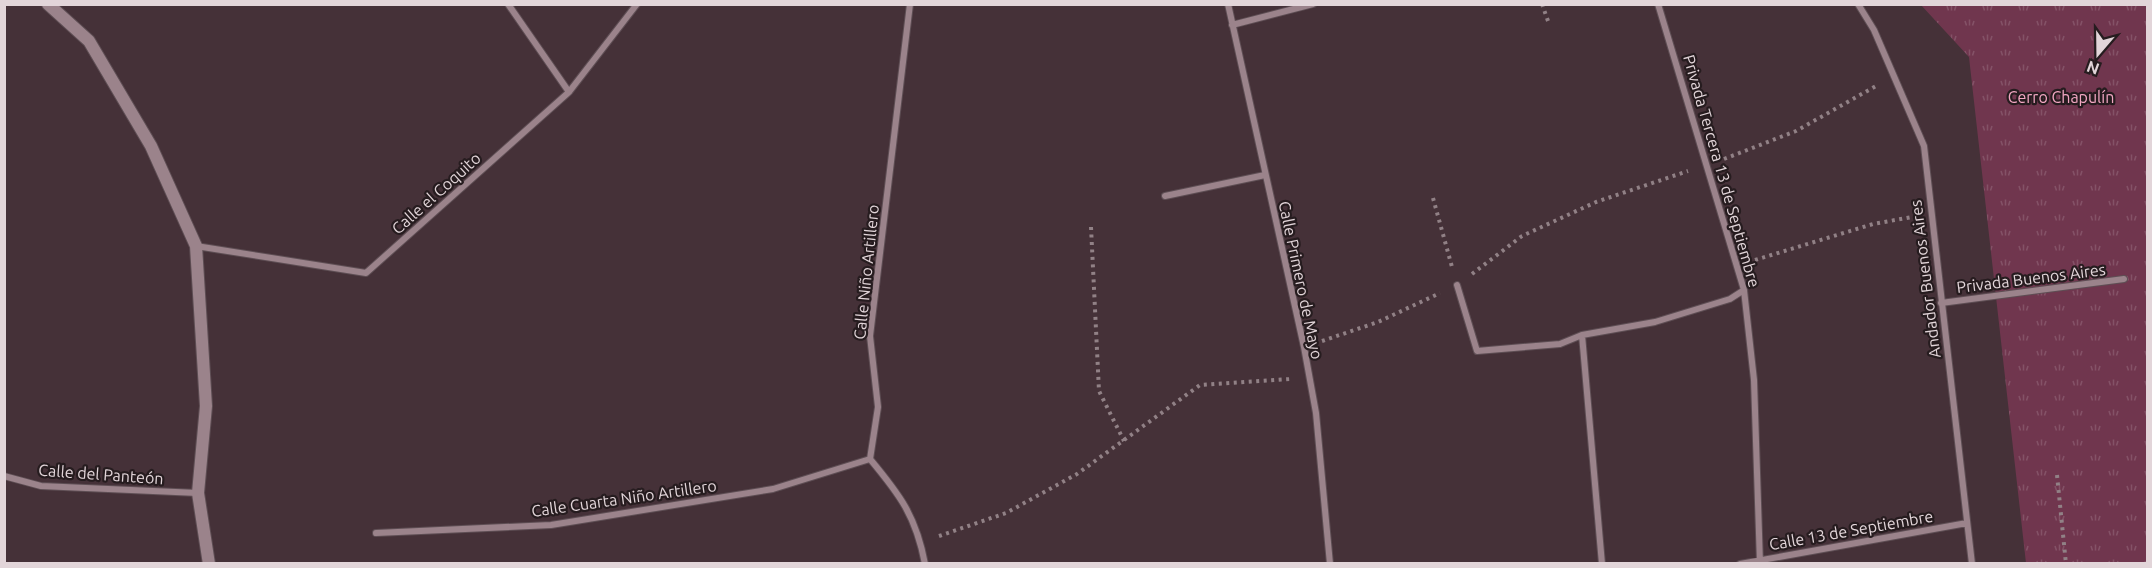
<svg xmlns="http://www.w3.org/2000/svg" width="2152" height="568" font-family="Ubuntu,sans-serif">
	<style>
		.grass { fill: url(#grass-tufts) }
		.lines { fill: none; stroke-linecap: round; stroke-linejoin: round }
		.street-casing { stroke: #5e4e54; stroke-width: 8 }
		.secondary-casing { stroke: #5e4e54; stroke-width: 14 }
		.path { stroke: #918186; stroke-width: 4; stroke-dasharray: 3 4.5; stroke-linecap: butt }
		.street { stroke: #9b838b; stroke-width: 6 }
		.secondary { stroke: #9b838b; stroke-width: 12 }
		.labels { text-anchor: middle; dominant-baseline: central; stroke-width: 4.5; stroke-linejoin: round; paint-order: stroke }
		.park-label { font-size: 16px; fill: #f3a7c3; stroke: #261c1f }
		.street-label { font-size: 16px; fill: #e2d5d9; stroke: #261c1f }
	</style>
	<defs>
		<pattern id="grass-tufts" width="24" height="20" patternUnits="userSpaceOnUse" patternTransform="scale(1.5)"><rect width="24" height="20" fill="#70364e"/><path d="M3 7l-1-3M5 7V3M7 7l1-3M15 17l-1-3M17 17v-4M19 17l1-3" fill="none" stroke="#845267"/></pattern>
	</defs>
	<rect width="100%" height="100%" fill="#453138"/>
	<path class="grass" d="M1921,5h226v558h-121l-57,-506z"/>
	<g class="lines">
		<g class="street-casing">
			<path id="street" d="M508,4l61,88
				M910,4l-40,332 8,71 -8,52c30,36 46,57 55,105
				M1228,4l76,343 12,66 14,151
				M1658,4l86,286 10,90 6,184
				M1858,4l16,26 50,116 48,418
				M1232,25l81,-21
				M1165,196l100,-21
				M196,246l170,27 203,-181 68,-88
				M1457,285l20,66 83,-7 22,-9 73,-13 75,-23 14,-9
				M1941,303l183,-24
				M1582,335l20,229
				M4,476l37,10 157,7
				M376,533l175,-8 222,-36 97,-30
				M1740,564l227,-41"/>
		</g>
		<g class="secondary-casing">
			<path id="secondary" d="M48,4l41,37 62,105 45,100 10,160 -8,87 11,71"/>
		</g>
		<path class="path" d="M1542,4l6,17
			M1724,159l72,-28 80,-45
			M1433,198l19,69
			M1091,227l8,164 25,50
			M1755,260l118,-36 39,-7
			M1472,274l50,-38 74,-34 92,-31
			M1322,341l56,-19 62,-29
			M2057,475l9,89
			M939,536l67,-23 71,-39 123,-89 91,-6"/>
		<use href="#street" class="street"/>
		<use href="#secondary" class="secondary"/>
	</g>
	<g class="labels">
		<g class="park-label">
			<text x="2061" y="97">Cerro Chapulín</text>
		</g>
		<g class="street-label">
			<text transform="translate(1722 171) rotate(74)">Privada Tercera 13 de Septiembre</text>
			<text transform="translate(436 193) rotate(-42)">Calle el Coquito</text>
			<text transform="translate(866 272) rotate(-84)">Calle Niño Artillero</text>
			<text transform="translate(2031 278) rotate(-7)">Privada Buenos Aires</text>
			<text transform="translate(1925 279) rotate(-97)">Andador Buenos Aires</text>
			<text transform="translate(1301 280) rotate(78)">Calle Primero de Mayo</text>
			<text transform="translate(101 474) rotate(4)">Calle del Panteón</text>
			<text transform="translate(624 498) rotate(-8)">Calle Cuarta Niño Artillero</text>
			<text transform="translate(1851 530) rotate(-10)">Calle 13 de Septiembre</text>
		</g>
	</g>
	<rect width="2152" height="568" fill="none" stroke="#e2d5d9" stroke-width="12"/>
	<g transform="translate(2098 54) rotate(200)" stroke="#261c1f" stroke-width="4.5" paint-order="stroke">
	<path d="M0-4.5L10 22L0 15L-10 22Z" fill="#e2d5d9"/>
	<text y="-9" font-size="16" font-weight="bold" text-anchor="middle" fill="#e2d5d9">N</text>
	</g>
</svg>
